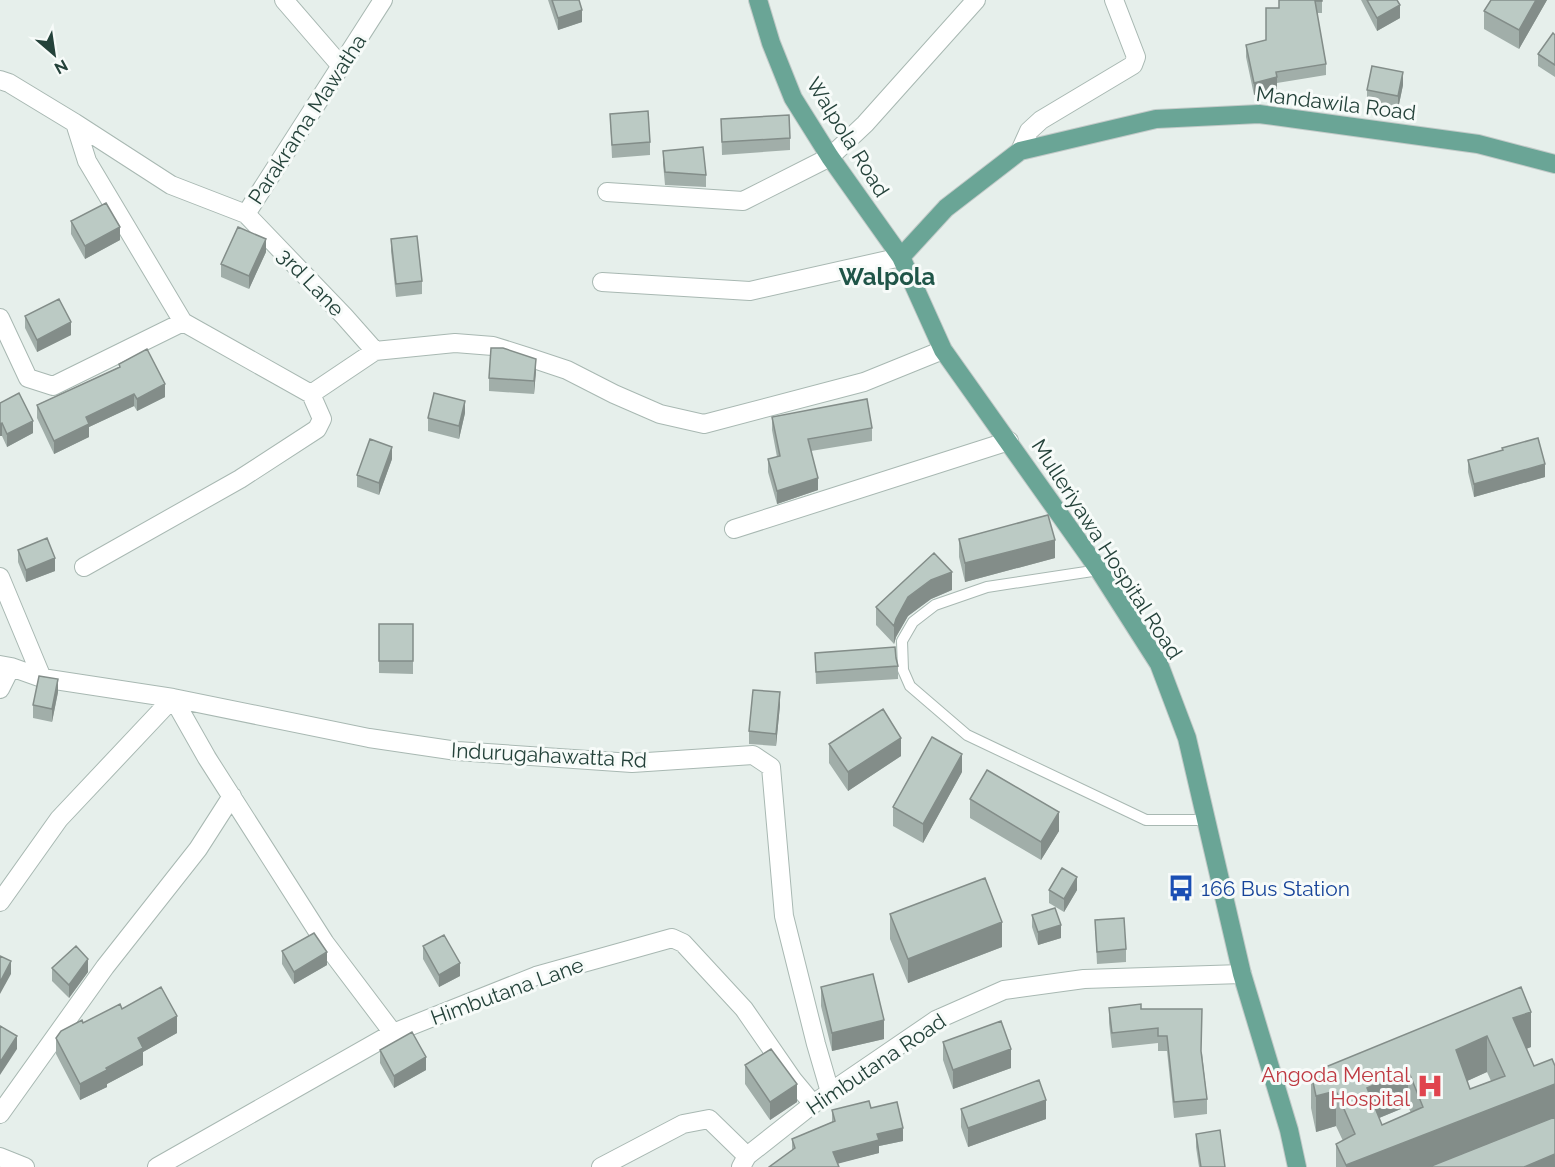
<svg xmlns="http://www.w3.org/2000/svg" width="1555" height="1167" font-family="Raleway,sans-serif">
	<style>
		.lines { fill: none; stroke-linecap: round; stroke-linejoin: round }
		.service-casing { stroke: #a8b8b2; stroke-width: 12 }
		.minor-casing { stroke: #a8b8b2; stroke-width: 20 }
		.tertiary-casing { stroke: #a8b8b2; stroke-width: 20 }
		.primary-casing { stroke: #c2cac8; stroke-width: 20 }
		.service { stroke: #fff; stroke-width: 10 }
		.minor { stroke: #fff; stroke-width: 18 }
		.tertiary { stroke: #fff; stroke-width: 18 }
		.primary { stroke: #6aa596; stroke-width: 18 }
		.wall { fill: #a1aea9; fill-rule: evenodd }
		.shaded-wall { fill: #838d89 }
		.building { fill: #bbcac4; stroke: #838d89; stroke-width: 1.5; fill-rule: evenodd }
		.labels { text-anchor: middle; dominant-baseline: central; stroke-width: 6; stroke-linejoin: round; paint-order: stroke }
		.street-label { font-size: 21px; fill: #24423a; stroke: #f7fbf9 }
		.transit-label { font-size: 21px; fill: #164399; stroke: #f7fbf9; text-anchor: start }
		.health-label { font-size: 21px; fill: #be3a42; stroke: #f7fbf9; text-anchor: end }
		.quarter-label { font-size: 24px; font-weight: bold; fill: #1f5548; stroke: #f7fbf9 }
	</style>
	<rect width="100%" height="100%" fill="#e6efeb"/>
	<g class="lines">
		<g class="service-casing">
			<path id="service" d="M1099,570l-112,17 -52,18 -22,17 -11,19 1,29 7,16 57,49 179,85h60"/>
		</g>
		<g class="minor-casing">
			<path id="minor" d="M284,0l57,66
				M0,80l9,3 66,40 96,62 75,29 137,-214
				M75,123l12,38 96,161 128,72 64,-43 80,-8 38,3 35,11 39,13 47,24 46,20 44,10 160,-42 79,-32
				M1020,151l9,-20 12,-11 92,-55 3,-8 -22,-57
				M607,192l136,9 87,-44 35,-33 111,-124
				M246,214l98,102 31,35
				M602,282l148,9 151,-34
				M0,318l28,60 25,8 130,-64
				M734,529l275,-88
				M84,567l156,-88 77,-50 5,-10 -11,-25
				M0,577l42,101
				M0,665l11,2 31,11 131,20 196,40 88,13 175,12 121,-8 18,12 13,149 32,128 14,48
				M0,689l11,-22
				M0,902l59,-83 114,-121 34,60 118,185 68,90
				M0,1114l105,-147 93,-118 34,-53
				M0,1157l25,10
				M157,1167l236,-134 143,-57 136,-38 11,5 61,66 49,71 20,24
				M601,1167l82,-43 26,-5 38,37"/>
		</g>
		<g class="tertiary-casing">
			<path id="tertiary" d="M741,1167l6,-11 66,-52 123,-84 68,-30 80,-11 158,-5"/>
		</g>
		<g class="primary-casing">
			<path id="primary" d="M758,0l13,43 22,55 37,59 71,100 42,93 156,220 60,94 28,74 55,236 47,156 8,37
				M901,257l45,-49 74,-57 136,-32 103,-5 219,30 77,20"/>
		</g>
		<use href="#service" class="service"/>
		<use href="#minor" class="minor"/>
		<use href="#tertiary" class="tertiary"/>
		<use href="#primary" class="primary"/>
	</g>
	<path class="wall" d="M548,0h31l3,22 -24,8z
		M1322,0v13h-5l9,51v11l-49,8v6l-23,6 -8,-38v-12l20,-5 13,-32z
		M1361,0h36l3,18 -23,13z
		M1491,0h56l-28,49 -35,-20v-18z
		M1555,35v42l-17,-11v-12z
		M1403,85l-5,24 -31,-7v-12z
		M610,114l40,28v13l-38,3z
		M721,119l69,19v12l-68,5z
		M663,151l43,24v12l-41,-2 -2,-22z
		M71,221l49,19 -35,19 -14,-25z
		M391,239l31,42v13l-26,3 -5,-46z
		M266,252l-17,37 -28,-12v-13z
		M25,316l46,19 -34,17 -12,-24z
		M119,364l46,33 -28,14 -3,-5 -45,21v10l-35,17 -17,-36v-13l82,-38z
		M536,371l-2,23 -45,-3v-13z
		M0,403l33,30 -26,14 -5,-11h-2z
		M465,413l-6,26 -31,-8v-13z
		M772,417l100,11v13l-61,10 7,39 -41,14 -9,-32v-13l9,-2 -5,-27z
		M1502,448l43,29 -71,20 -6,-25v-12l34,-9z
		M392,459l-13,36 -22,-8v-12z
		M959,539l96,19 -90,24 -6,-25z
		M18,550l37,21 -29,11 -8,-20z
		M952,590l-21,9 -23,17 -12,21 -2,7 -18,-19v-18z
		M379,624h34v50l-34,-1z
		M815,653l81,5 2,8v13l-82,5z
		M58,692l-6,30 -19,-4v-13z
		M780,705l-4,41 -27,-2v-13z
		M829,744l72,12 -53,35 -19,-28z
		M962,772l-39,71 -30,-17v-19z
		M970,799l89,32 -18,29 -71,-42z
		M1049,890h28l-13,22 -15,-9z
		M890,914l112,33 -94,36 -18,-44z
		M1032,915l29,23 -23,7 -6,-18z
		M1095,920l31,29v13l-29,2z
		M423,946l37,30 -21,11 -16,-28z
		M282,951l45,14 -33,19 -12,-20z
		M52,968l36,4 -19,26 -17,-17z
		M821,987l63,52 -52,12 -11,-45z
		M1109,1008l32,1 61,44 5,46v15l-33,4 -7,-67h-9v-8l-46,5 -3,-25z
		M122,1009l55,24 -34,19v13l-36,19v3l-27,13 -24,-46v-16l27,-15z
		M1531,1012v35l-5,2 29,118h-219v-23l7,-3 -7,-15 -20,6 -5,-24v-35zM1487,1072l4,9 -21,8 -3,-8zM1408,1106l3,7 -29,12 -3,-7z
		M943,1042l68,26 -58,21 -10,-29z
		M380,1050l46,20 -32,18 -14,-25z
		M745,1065l52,37 -27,18 -25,-36z
		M871,1108l32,33 -24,5v7l-41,10 -46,-13v-11l40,-17v-12z
		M961,1109l85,10 -78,28 -7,-20z
		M1196,1134l29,33h-26l-3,-20z"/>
	<path class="shaded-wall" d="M1536,0h11l-28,49v-19z
		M1400,5v13l-23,13v-13z
		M582,10v12l-24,8v-12z
		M1403,72v13l-5,24v-13z
		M1277,77v12l-23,6v-12z
		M120,227v13l-35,19v-13z
		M266,239v13l-17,37v-13z
		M71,322v13l-34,17v-12z
		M536,359v12l-2,23v-13z
		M165,384v13l-28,14v-12z
		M134,394v12l-45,21v10l-35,17v-13l32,-24z
		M465,401v12l-6,26v-13z
		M33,421v12l-26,14v-13z
		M2,423v13h-2v-12z
		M392,447v12l-13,36v-12z
		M1545,464v13l-71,20v-13z
		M818,478v12l-41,14v-13z
		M1055,540v18l-90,24v-19z
		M55,558v13l-29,11v-12z
		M952,572v18l-21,9 -23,17 -12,21 -2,7v-18l2,-7 12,-22 23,-17z
		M58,679v13l-6,30v-13z
		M780,692v13l-4,41v-12z
		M901,738v18l-53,35v-19z
		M962,754v18l-39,71v-19z
		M1059,812v19l-18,29v-18z
		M1077,877v13l-13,22v-13z
		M1002,922v25l-94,36v-24z
		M1061,925v13l-23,7v-13z
		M327,952v13l-33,19v-12z
		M88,959v13l-19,26v-13z
		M11,961v13l-11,20v-12z
		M460,963v13l-21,11v-12z
		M1531,1012v35l-18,7v-36z
		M177,1016v17l-34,19v13l-36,19v3l-27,13v-16l26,-16 32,-30z
		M884,1020v19l-52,12v-18z
		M17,1036v13l-17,26v-13z
		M1487,1036v36l-31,14v-36z
		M1011,1049v19l-58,21v-19z
		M426,1057v13l-32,18v-12z
		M1408,1070v36l-41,17v-35z
		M797,1084v18l-27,18v-18z
		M1555,1084v36l-122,47h-87v-2z
		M1336,1091v35l-20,6v-36z
		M1046,1100v19l-78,28v-19z
		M903,1128v13l-24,5v7l-46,12v-13l44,-18z
		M1555,1154v13h-31z"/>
	<path class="building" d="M552,0h27l3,10 -24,8z
		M1279,0h43v1h-7l11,63 -50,8 1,5 -23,6 -8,-38 20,-5v-32h13z
		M1367,0h30l3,5 -23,13z
		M1491,0h45l-17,30 -35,-19z
		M1553,33l2,2v30l-17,-11z
		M1372,66l31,6 -5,24 -31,-6z
		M648,111l2,31 -38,3 -2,-31z
		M789,115l1,23 -68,4 -1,-23z
		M703,147l3,28 -41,-3 -2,-21z
		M106,203l14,24 -35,19 -14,-25z
		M238,227l28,12 -17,37 -28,-12z
		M417,236l5,45 -26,3 -5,-45z
		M59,299l12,23 -34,18 -12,-24z
		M491,348h12l33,11 -2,22 -45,-3z
		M147,349l18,35 -28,15 -3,-5 -48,23 3,7 -35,17 -17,-36 83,-38 -1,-3z
		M19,393l14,28 -26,13 -5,-11 -2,1v-21z
		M434,393l31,8 -6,25 -31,-8z
		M867,399l5,29 -64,11 10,39 -41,13 -9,-32 12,-3 -8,-39z
		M1538,438l7,26 -71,20 -6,-24 35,-10 -1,-2z
		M370,439l22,8 -13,36 -22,-8z
		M1048,515l7,25 -90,23 -6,-24z
		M47,538l8,20 -29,12 -8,-20z
		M934,553l18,19 -21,8 -23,17 -12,22 -2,7 -18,-19z
		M379,624h34v37h-34z
		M895,647l1,11 2,8 -82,6 -1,-19z
		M39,676l19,3 -6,30 -19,-4z
		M753,690l27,2 -4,42 -27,-3z
		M883,709l18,29 -53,34 -19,-28z
		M932,737l30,17 -39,70 -30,-17z
		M987,770l72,42 -18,30 -71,-43z
		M1062,868l15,9 -13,22 -15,-9z
		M985,878l17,44 -94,37 -18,-45z
		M1055,908l6,17 -23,7 -6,-17z
		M1124,918l2,31 -29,3 -2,-32z
		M314,933l13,19 -33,20 -12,-21z
		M444,935l16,28 -21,12 -16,-29z
		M76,946l12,13 -19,26 -17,-17z
		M0,956l11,5 -11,21z
		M873,974l11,46 -52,13 -11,-46z
		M161,987l16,29 -39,22 5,10 -37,20 1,2 -27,14 -24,-46 5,-7 21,-11 1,3 37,-19 2,5z
		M1521,987l10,25 -18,6 21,48 18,-7 3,7v18l-209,81 -10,-21 19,-10 -19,-43 -20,5 -5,-23zM1487,1036l18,40 -35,13 -14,-39zM1408,1070l15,37 -41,18 -15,-37z
		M1141,1004v5h61l-1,42 6,48 -33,3 -7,-66h-9v-8l-46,5 -3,-25z
		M1001,1021l10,28 -58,21 -10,-28z
		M0,1026l17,10 -17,26z
		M412,1032l14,25 -32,19 -14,-26z
		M771,1049l26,35 -27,18 -25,-37z
		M1039,1080l7,20 -78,28 -7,-19z
		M869,1101l2,7 26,-6 6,26 -26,6 2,6 -46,12 6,15h-70l26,-19 -3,-9 43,-18 -3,-11z
		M1555,1117v37l-31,13h-95z
		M1220,1130l5,37h-24l-5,-33z"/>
	<defs>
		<g id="bus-bare" transform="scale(2.07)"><path d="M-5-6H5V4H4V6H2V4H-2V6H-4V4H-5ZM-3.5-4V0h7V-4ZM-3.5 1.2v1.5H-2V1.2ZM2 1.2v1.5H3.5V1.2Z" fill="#1a4fb4" stroke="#f7fbf9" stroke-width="2.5" paint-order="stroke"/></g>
		<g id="hospital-bare" transform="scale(2.07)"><path d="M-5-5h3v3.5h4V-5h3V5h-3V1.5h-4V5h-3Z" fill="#e0444e" stroke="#f7fbf9" stroke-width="2.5" paint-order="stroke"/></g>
	</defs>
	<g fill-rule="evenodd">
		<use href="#bus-bare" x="1181" y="888"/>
		<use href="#hospital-bare" x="1430" y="1086"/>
	</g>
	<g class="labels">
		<g class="street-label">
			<text transform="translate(1336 103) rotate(7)">Mandawila Road</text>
			<text transform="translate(307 119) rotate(-57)">Parakrama Mawatha</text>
			<text transform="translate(848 137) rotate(58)">Walpola Road</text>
			<text transform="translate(311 282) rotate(46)">3rd Lane</text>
			<text transform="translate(1107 549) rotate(57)">Mulleriyawa Hospital Road</text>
			<text transform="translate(549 755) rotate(3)">Indurugahawatta Rd</text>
			<text transform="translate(507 991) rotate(-20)">Himbutana Lane</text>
			<text transform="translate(876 1064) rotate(-34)">Himbutana Road</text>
		</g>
		<g class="transit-label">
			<text x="1201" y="888">166 Bus Station</text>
		</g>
		<g class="health-label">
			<text x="1410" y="1074">Angoda Mental<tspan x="1410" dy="24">Hospital</tspan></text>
		</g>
		<g class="quarter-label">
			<text x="887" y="276">Walpola</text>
		</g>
	</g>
	<g transform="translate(54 54) rotate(151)" stroke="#f7fbf9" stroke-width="4.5" paint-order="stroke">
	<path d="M0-4.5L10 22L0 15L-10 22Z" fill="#24423a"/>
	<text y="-9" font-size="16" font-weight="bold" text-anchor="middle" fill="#24423a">N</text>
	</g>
</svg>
